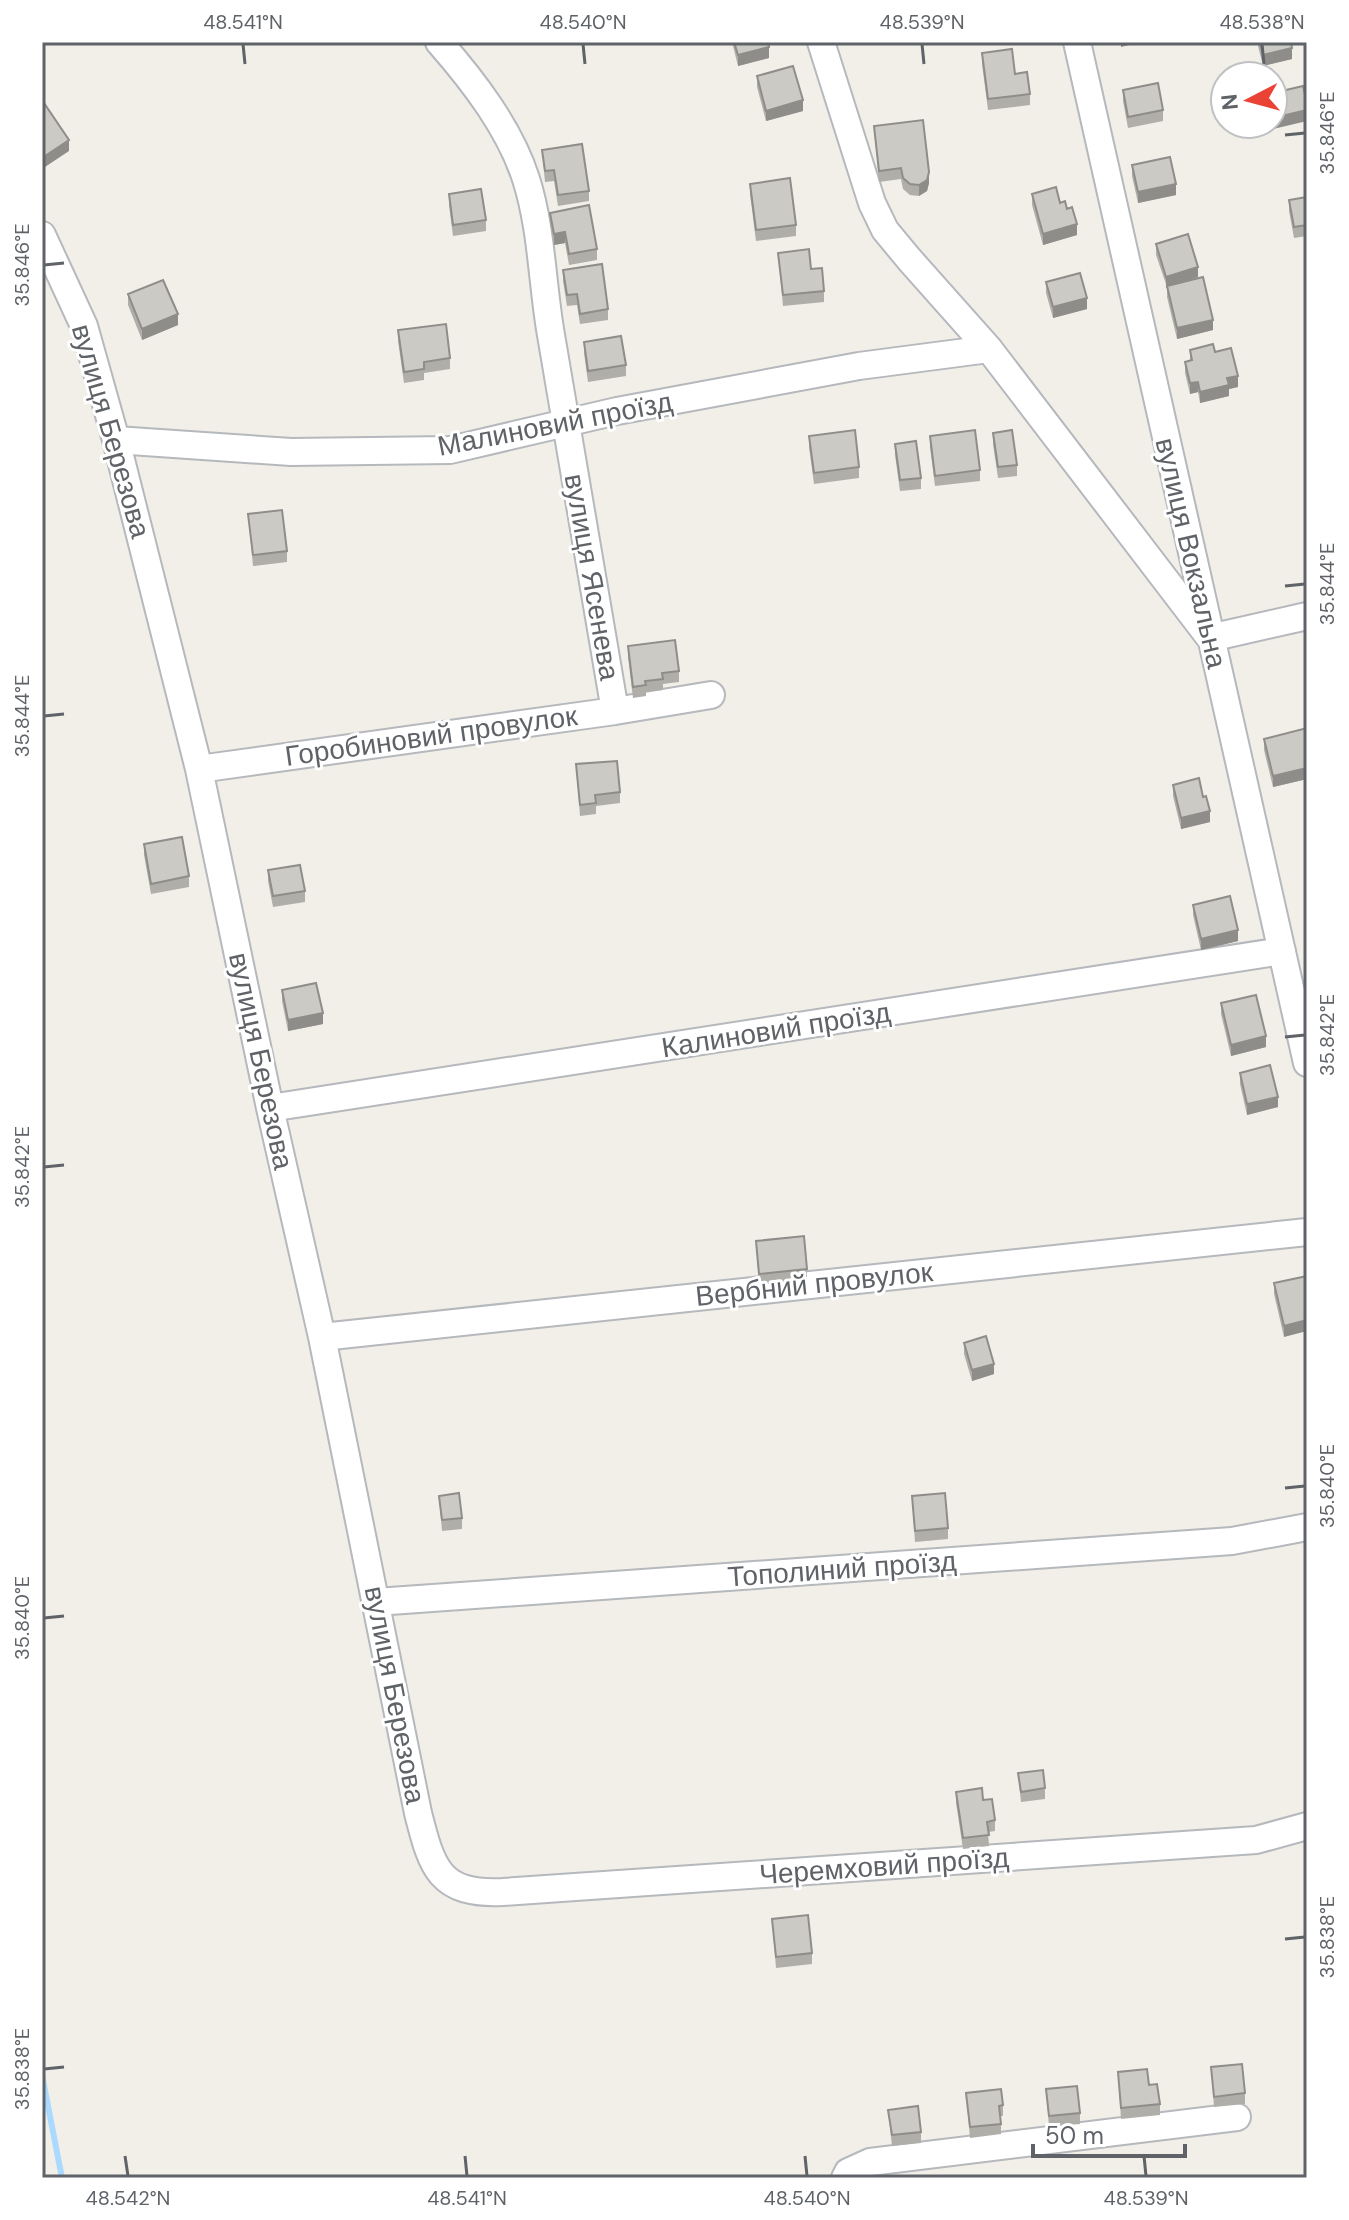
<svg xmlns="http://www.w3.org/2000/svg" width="1349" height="2220" font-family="'DM Sans',sans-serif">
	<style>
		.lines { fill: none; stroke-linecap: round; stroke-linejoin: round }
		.stream { stroke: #aadaff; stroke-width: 6 }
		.minor-casing { stroke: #b5b8bc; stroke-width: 30 }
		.minor { stroke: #fff; stroke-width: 26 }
		.wall { fill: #afaea9 }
		.shaded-wall { fill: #8f8d8a }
		.building { fill: #cccac5; stroke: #8f8d8a; stroke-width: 2 }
		.ticks { fill: none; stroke: #5f6368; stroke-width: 3 }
		.labels { text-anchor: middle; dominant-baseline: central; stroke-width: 6; stroke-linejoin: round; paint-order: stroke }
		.street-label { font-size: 28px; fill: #5f6368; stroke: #fff }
		.neatline { fill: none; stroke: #5f6368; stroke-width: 3 }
		.ticks-label { font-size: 20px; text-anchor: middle; fill: #5f6368 }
	</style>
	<rect width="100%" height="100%" fill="#f1efe8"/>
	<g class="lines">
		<path class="stream" d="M42,2075l20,103"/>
		<g class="minor-casing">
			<path id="minor" d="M439,42c35,40 71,87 87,137 16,50 16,105 25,156 21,125 42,250 64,376
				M821,42l51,161 13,27 24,29 80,90 221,289 97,-22
				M1077,42l230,1021
				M42,235l42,91 32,114 83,329 71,339 52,229 96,476c14,55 21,82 85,79l753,-52 51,-14
				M116,440l175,12 159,-2 167,-39 242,-45 130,-17
				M199,769l416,-58 96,-16
				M270,1108l1012,-157
				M322,1337l985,-105
				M376,1602l856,-61 75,-14
				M845,2178l3,-6 22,-10 367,-45"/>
		</g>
		<use href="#minor" class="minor"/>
	</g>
	<path class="wall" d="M732,42h36l1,16 -31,8z
		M1257,42h34l1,17 -29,7z
		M982,53l33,21 15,20v11l-42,5 -6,-46z
		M757,76l46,35 -37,10 -9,-34z
		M1123,90l40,20v11l-35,7 -5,-27z
		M874,126l55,57 -2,8 -8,5 -9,-1 -7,-6 -2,-10 -22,3z
		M542,150l47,41v10l-31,5 -4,-25 -9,1z
		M1132,165l44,30 -38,8 -6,-27z
		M750,184l46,41v11l-40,5 -6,-47z
		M449,194l37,26v11l-33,5 -4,-31z
		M1032,194l28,9 17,32 -34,10 -11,-40z
		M1307,197v39l-13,2 -5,-27v-11z
		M550,213l47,36v11l-28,5 -4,-22 -11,2 -4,-22z
		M1156,244l42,33 -15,5 30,48 -36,9 -10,-42v-10l-11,-32z
		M778,253l33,16 13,22v11l-41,4z
		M563,270l45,39v11l-28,4 -3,-19 -10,1 -4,-25z
		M1046,282l41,27 -34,9 -7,-25z
		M128,294l50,31 -36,15 -14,-35z
		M398,330l52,28v11l-26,4v7l-20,3 -6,-42z
		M584,342l42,23v11l-38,6 -4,-29z
		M1190,350l25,2 23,35 -9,2v7l-29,7 -2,-11 -8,2 -5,-21v-11l5,-1z
		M993,433l24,32v11l-19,2 -5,-34z
		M809,436l50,31v11l-45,6 -5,-37z
		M930,436l50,34v11l-45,5 -5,-39z
		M895,444l26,34v11l-21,2 -5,-36z
		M248,514l39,37v11l-34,4z
		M628,646l51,25v11l-16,2v6l-17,2v4l-13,2 -5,-41z
		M1307,728v51l-34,8 -9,-37v-11z
		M576,764l44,28v11l-24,3v8l-16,2z
		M1173,785l37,37 -29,7 -8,-33z
		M144,844l45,32v11l-38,7 -7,-39z
		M268,870l37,21v11l-32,5 -5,-26z
		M1193,905l45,36 -37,9 -8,-35z
		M282,990l41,34 -35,7 -6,-30z
		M1221,1003l45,44 -35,9 -10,-42z
		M1240,1073l38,34 -31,8 -7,-31z
		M756,1241l51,28v11l-48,5z
		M1307,1276l-23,61 -10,-43v-11z
		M964,1343l30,31 -22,7 -8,-27z
		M439,1496l23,22v11l-20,2z
		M912,1496l36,32v11l-33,3z
		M1018,1773l27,15v11l-24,3z
		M956,1792l27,8 12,20v11l-7,1 1,14 -26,3 -7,-46z
		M772,1919l40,34v11l-36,4z
		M1211,2067l34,26v11l-31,3z
		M1118,2072l31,13 11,19v11l-39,4z
		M1046,2089l34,24v11l-31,3z
		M966,2093l37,12v11h-2v18l-31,4z
		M888,2110l33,22v11l-29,3z"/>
	<path class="shaded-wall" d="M842,42h15l-15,3z
		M1121,42h20l-20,5z
		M769,47v11l-31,8v-11z
		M1292,48v11l-29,7v-11z
		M803,100v11l-37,10v-10z
		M1307,110v11l-51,12v-9h17v-6z
		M69,140v11l-27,18v-11z
		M929,172v11l-2,8 -8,5v-11z
		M1176,184v11l-38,8v-11z
		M1077,224v11l-34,10v-11z
		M565,232v11l-11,2v-11z
		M1198,267v10l-32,11v-11z
		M1087,298v11l-34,9v-11z
		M178,314v11l-36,15v-11z
		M1213,320v10l-36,9v-11z
		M1238,376v11l-9,2v7l-29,7v-11l27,-14z
		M1198,382v10l-8,2v-11z
		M1307,768v11l-34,8v-11z
		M1210,811v11l-29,7v-11z
		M1238,930v11l-37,9v-11z
		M323,1013v11l-35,7v-11z
		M1266,1036v11l-35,9v-11z
		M1278,1097v10l-31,8v-11z
		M1307,1320v11l-23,6v-11z
		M994,1364v10l-22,7v-11z"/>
	<path class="building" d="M734,42h34l1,5 -31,8z
		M1260,42h31l1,6 -29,7z
		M1012,49l3,25 12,-2 3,22 -42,5 -6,-46z
		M793,66l10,34 -37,11 -9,-35z
		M1158,83l5,27 -35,7 -5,-27z
		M1303,86l4,17v7l-34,8v-25z
		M42,100l27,40 -27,18z
		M923,120l6,52 -2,8 -8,5 -9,-1 -7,-6 -2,-10 -22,3 -5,-45z
		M582,144l7,47 -31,4 -4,-25 -9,1 -3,-21z
		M1170,157l6,27 -38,8 -6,-27z
		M790,178l6,47 -40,5 -6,-46z
		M1056,187l4,16 5,-2 2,8 5,-2 5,17 -34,10 -11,-40z
		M481,189l5,31 -33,5 -4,-31z
		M1307,197v28l-13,2 -5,-27z
		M589,205l8,44 -28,5 -4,-22 -11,2 -4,-21z
		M1188,234l10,33 -32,10 -10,-33z
		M809,249l2,20 11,-1 2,23 -41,4 -5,-42z
		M602,264l6,45 -28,5 -3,-20 -10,1 -4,-25z
		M1080,273l7,25 -34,9 -7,-25z
		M1203,277l10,43 -36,8 -10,-42z
		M163,280l15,34 -36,15 -14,-35z
		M446,324l4,34 -26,4v7l-20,3 -6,-42z
		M621,336l5,29 -38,6 -4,-29z
		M1213,344l2,8 16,-4 7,28 -11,2 2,7 -29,7 -2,-10 -8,1 -5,-21 7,-2 -2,-10z
		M855,430l4,37 -45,6 -5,-37z
		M975,430l5,40 -45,6 -5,-40z
		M1012,430l5,35 -19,2 -5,-34z
		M916,441l5,37 -21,2 -5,-36z
		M282,510l5,41 -34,4 -5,-41z
		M675,640l4,31 -17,2 1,6 -18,2 1,4 -13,2 -5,-41z
		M1307,728v40l-34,8 -9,-37z
		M617,761l3,31 -25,3 1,8 -16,2 -4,-41z
		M1199,778l4,19 3,-1 4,15 -29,7 -8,-33z
		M182,837l7,39 -38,8 -7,-40z
		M300,865l5,26 -32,5 -5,-26z
		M1230,896l8,34 -37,9 -8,-34z
		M316,983l7,30 -35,7 -6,-30z
		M1256,995l10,41 -35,9 -10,-42z
		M1270,1065l8,32 -31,7 -7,-31z
		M804,1236l3,33 -48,5 -3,-33z
		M1307,1276v44l-23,6 -10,-43z
		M986,1336l8,28 -22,6 -8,-27z
		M459,1493l3,25 -20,2 -3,-24z
		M945,1493l3,35 -33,3 -3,-35z
		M1043,1770l2,18 -24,4 -3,-19z
		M982,1788l1,12 9,-1 3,21 -8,2 2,13 -26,3 -7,-46z
		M808,1915l4,38 -36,4 -4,-38z
		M1242,2064l3,29 -31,4 -3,-30z
		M1147,2069l2,16 8,-1 3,20 -39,4 -3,-36z
		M1077,2086l3,27 -31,3 -3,-27z
		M1001,2089l2,16 -4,1 2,18 -31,3 -4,-34z
		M918,2106l3,26 -29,3 -4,-25z"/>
	<path class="ticks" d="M243,44l2,20M583,44l2,20M922,44l2,20M1262,44l2,20M1285,135l20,-2M44,265l20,-2M1285,586l20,-2M44,716l20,-2M1285,1037l20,-2M44,1167l20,-2M1285,1488l20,-2M44,1618l20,-2M1285,1939l20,-2M44,2069l20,-2M125,2156l3,20M465,2156l2,20M805,2156l2,20M1144,2156l2,20"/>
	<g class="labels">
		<g class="street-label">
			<text transform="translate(555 424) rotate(-11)">Малиновий проїзд</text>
			<text transform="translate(111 431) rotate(74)">вулиця Березова</text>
			<text transform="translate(1191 553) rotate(77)">вулиця Вокзальна</text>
			<text transform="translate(592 577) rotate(80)">вулиця Ясенева</text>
			<text transform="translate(431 736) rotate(-8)">Горобиновий провулок</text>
			<text transform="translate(776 1030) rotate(-9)">Калиновий проїзд</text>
			<text transform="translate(261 1061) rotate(78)">вулиця Березова</text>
			<text transform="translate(814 1284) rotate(-6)">Вербний провулок</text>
			<text transform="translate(842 1569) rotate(-4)">Тополиний проїзд</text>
			<text transform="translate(395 1695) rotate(79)">вулиця Березова</text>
			<text transform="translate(884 1866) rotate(-4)">Черемховий проїзд</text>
		</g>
	</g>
	<rect width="1349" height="2220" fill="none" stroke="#ffffff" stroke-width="88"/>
	<g transform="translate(1249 100) rotate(264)"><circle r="38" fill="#ffffff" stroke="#bfc1c3" stroke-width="2"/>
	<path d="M0-6L14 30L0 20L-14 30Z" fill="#ea4335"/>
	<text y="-12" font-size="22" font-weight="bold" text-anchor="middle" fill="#5f6368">N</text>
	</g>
	<path d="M1033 2144v12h152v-12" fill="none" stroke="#5f6368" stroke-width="4"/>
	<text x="1045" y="2144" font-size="24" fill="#5f6368" stroke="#ffffff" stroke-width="6" paint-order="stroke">50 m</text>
	<rect x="44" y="44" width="1261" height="2132" class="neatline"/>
	<g class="ticks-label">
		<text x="243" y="29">48.541°N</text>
		<text x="583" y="29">48.540°N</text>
		<text x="922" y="29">48.539°N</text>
		<text x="1262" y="29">48.538°N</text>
		<text transform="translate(1327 133) rotate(-90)" y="7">35.846°E</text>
		<text transform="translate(22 265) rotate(-90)" y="7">35.846°E</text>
		<text transform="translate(1327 584) rotate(-90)" y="7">35.844°E</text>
		<text transform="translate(22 716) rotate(-90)" y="7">35.844°E</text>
		<text transform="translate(1327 1035) rotate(-90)" y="7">35.842°E</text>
		<text transform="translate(22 1167) rotate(-90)" y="7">35.842°E</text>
		<text transform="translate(1327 1486) rotate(-90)" y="7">35.840°E</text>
		<text transform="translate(22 1618) rotate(-90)" y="7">35.840°E</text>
		<text transform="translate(1327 1937) rotate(-90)" y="7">35.838°E</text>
		<text transform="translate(22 2069) rotate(-90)" y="7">35.838°E</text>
		<text x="128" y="2205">48.542°N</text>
		<text x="467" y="2205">48.541°N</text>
		<text x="807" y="2205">48.540°N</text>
		<text x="1146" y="2205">48.539°N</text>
	</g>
</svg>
